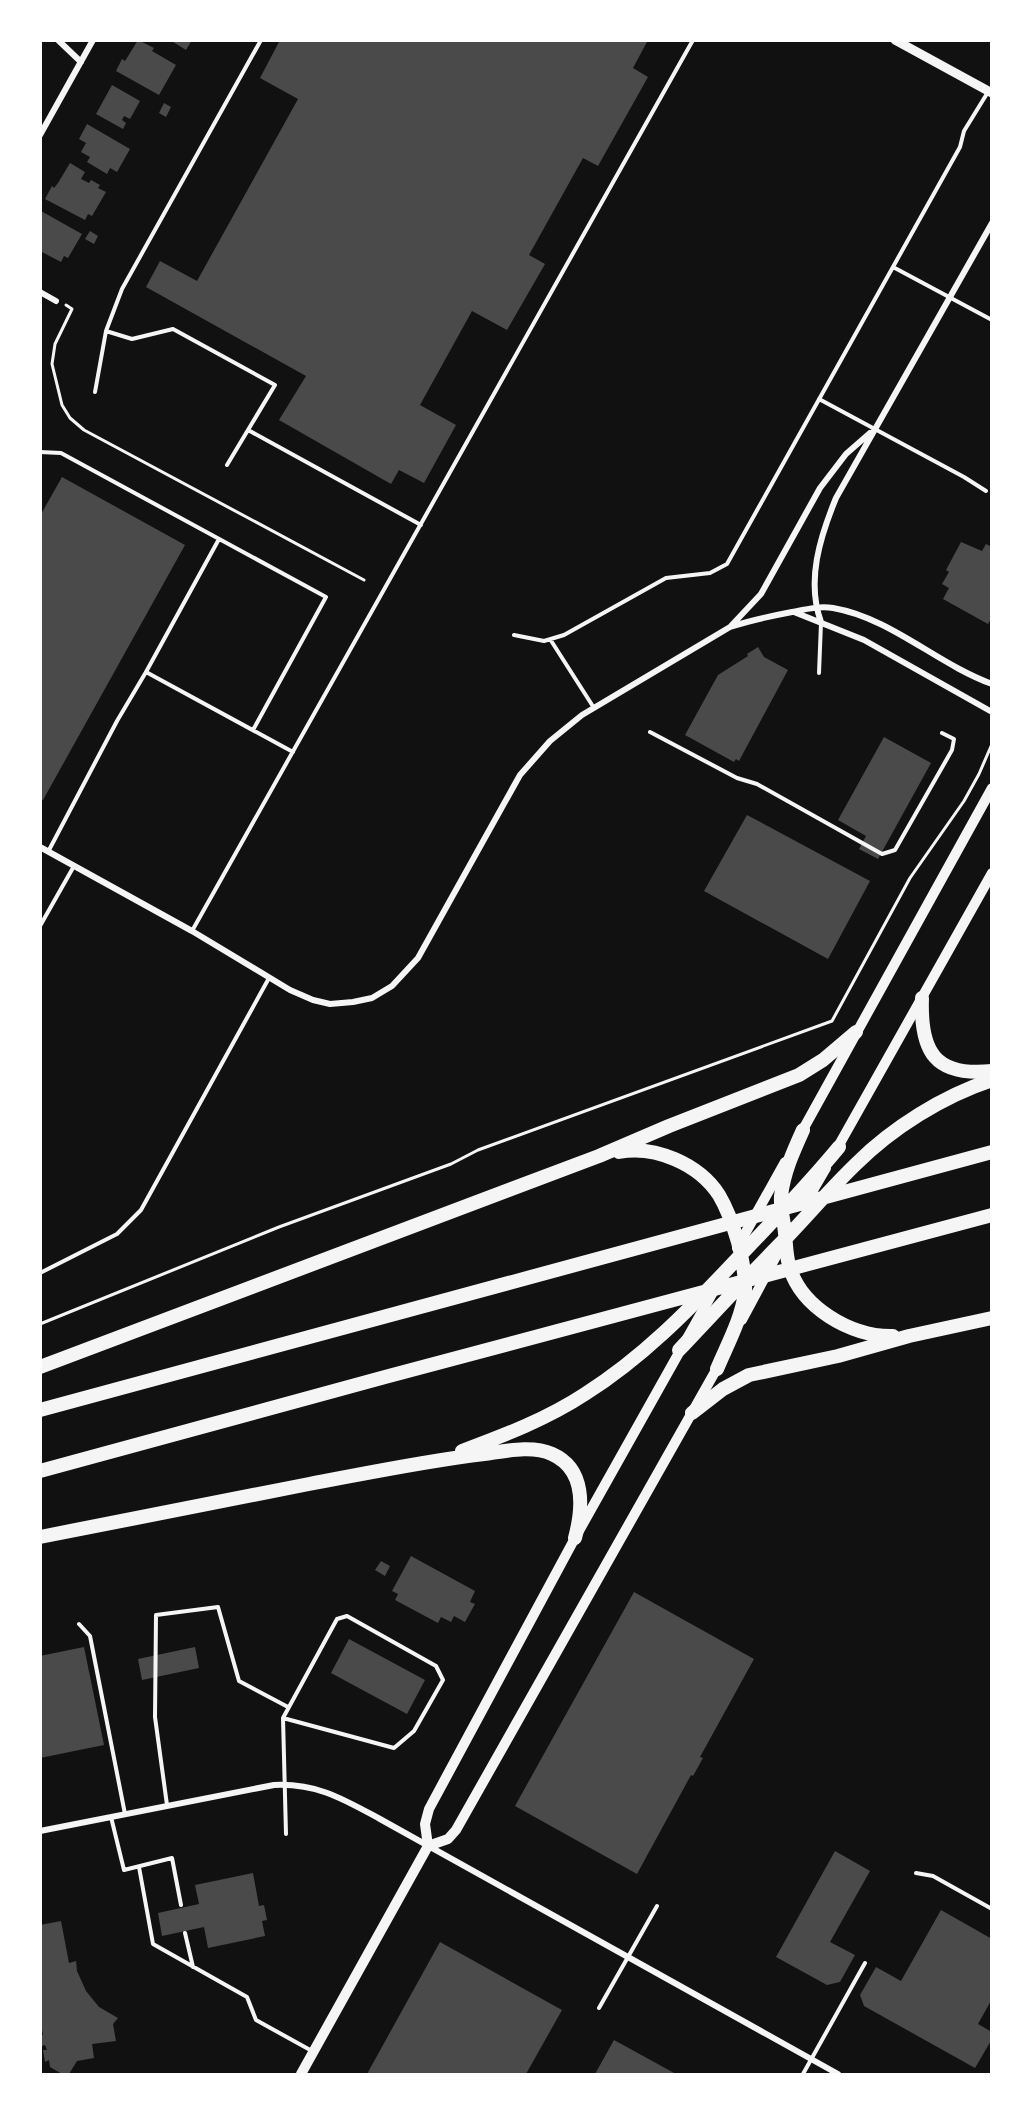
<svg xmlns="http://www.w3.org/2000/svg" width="1032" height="2115" font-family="'Libre Baskerville',serif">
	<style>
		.building { fill: #4a4a4a }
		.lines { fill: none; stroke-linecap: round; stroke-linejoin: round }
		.path { stroke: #f5f5f5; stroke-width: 3 }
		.service { stroke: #f5f5f5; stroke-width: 4 }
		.minor { stroke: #f5f5f5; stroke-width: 6 }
		.tertiary { stroke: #f5f5f5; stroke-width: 9 }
		.secondary { stroke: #f5f5f5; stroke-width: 10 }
		.motorway { stroke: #f5f5f5; stroke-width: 14 }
	</style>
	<rect width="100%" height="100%" fill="#111"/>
	<path class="building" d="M138,40l16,8 -2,3 24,14 -17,30 -43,-24 6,-12 3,2z
		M170,40h22l-6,10z
		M280,40h368l-15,28 15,9 -50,89 -15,-8 -54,97 16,9 -38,66 -35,-19 -52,94 36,20 -32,58 -25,-13 -8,14 -112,-64 27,-44 -160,-89 14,-26 37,20 101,-182 -38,-21z
		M112,85l28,16 -10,18 -6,-3 -2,4 4,3 -3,6 -27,-15z
		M164,103l7,4 -5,10 -7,-4z
		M87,124l43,25 -13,23 -7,-4 -3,6 -20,-12 3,-5 -9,-5 5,-9 -7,-4z
		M70,163l15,9 -4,7 8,4 2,-3 9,5 -2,3 8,4 -14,24 -4,-2 -3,6 -40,-21 7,-13 2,2 4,-5z
		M41,211l41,23 -14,24 -4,-2 -3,6 -21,-11z
		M90,231l8,5 -4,8 -9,-5z
		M62,477l123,68 -142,255 -3,-1v-283z
		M961,542l21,9 4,-7 6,3v71l-4,6 -45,-25 6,-11 -7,-4 7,-12 -3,-2z
		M758,647l6,10 24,13 -49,91 -3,-2 -2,3 -49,-27 33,-60 30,-19 -1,-2z
		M884,737l47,26 -53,96 -19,-10 7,-13 -28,-16z
		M747,815l123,66 -42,78 -124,-68z
		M411,1556l64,35 -5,11 5,2 -10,18 -11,-6 -3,6 -10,-5 -3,6 -43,-23 3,-6 -6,-3z
		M381,1561l9,5 -5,10 -10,-6z
		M634,1592l120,67 -54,98 3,1 -10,18 -2,-1 -54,99 -122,-68z
		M349,1639l76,41 -18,34 -76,-41z
		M84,1647l20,98 -64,13v-102z
		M195,1647l4,21 -57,12 -4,-21z
		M835,1851l35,20 -40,71 25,13 -15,27 -13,3 -51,-28z
		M253,1873l6,33 5,-1 3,15 -5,1 3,15 -57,12 -4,-21 -42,9 -4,-23 41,-9 -4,-19z
		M941,1910l51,29v60l-14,25 14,8v7l-17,29 -111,-62 -4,-11 16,-28 25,14z
		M61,1921l8,42 7,-2 1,10 9,20 13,16 19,11 -5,6 3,17 -24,3 2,14 -17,3 -8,13h-7l-12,-7 -1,-7 -4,2 -2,-12h4l-2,-5 -3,1 -2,-9v-2h3l-1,-5h-2v-105z
		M440,1942l122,68 -36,64h-159z
		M614,2040l62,34h-81z"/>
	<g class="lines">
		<path class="path" d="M66,305l6,4 -17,35 -3,20 10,41 8,13 14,12 280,150
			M40,1324l239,-97 172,-63 27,-14 354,-129 78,-143 54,-77 15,-27 13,-30"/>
		<path class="service" d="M893,267l99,53
			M106,331l26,8 41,-10 102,56 -48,80
			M95,392l11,-61 16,-42 139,-249
			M819,399l145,78 22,14
			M248,430l173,95
			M40,452l21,1 265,144 -73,133
			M514,635l30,6 20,-6 102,-57 44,-5 17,-9 233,-417 4,-16 24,-39
			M550,639l44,69
			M146,672l73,-133
			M819,673l2,-50
			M650,732l87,46 20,6 125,70 13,-4 57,-100 2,-11 -12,-6
			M48,852l69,-131 29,-49 147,80
			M40,926l34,-60
			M192,931l501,-891
			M40,1273l77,-39 24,-24 128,-232
			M992,1604v5
			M79,1624l11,12 35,178
			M283,1718l111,30 20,-17 29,-51 -7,-14 -89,-50 -10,3 -54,99 3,116
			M167,1805l-12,-88 1,-102 62,-8 21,74 49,26
			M111,1817l13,53 48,-12 9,47
			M139,1867l14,77 94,53 9,23 56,31
			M916,1873l17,3 59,33
			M185,1933l8,34
			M599,2008l58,-102
			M803,2074l62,-111"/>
		<path class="minor" d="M58,40l23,22
			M40,135l53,-95
			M40,292l16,9
			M794,612l70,28 128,72
			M821,622c-15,-41 -1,-85 15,-124l156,-275
			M731,626l30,-32 59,-106 26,-34 24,-21
			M40,847l152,84 98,59 23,10 17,4 23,-2 19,-4 20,-12 26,-28 102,-183 30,-34 32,-26 148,-88c21,-7 41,-11 62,-15 15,-3 27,-6 41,-4 58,10 104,56 159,76
			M40,1831l234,-46c43,-2 69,14 106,34l458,255"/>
		<path class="tertiary" d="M895,40l97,53"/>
		<path class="secondary" d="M800,1135l192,-347
			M835,1152l157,-279
			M805,1204l21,-36
			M737,1248l48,-86
			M742,1320l39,-73
			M428,1846l20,-7 8,-9 264,-467
			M301,2074l127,-228 -3,-22 4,-15 146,-271 142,-253"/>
		<path class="motorway" d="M922,998c-2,54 13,79 70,73
			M803,1130c-10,22 -19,42 -22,66 -1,12 3,25 4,37 1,10 1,22 4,32 11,42 62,72 104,71
			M619,1152c36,-7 80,12 100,43 9,15 14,30 19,47 4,16 8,33 7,50 -3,26 -18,53 -28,77
			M679,1350c36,-38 71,-76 108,-113 23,-24 45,-50 69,-73 36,-36 87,-68 136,-84
			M40,1367l559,-211 70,-30 130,-51 24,-15 33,-28
			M40,1410l952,-258
			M692,1413l31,-24 26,-14 89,-19 71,-20 83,-18
			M462,1451c43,-16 85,-32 123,-57 57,-36 104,-84 150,-133 35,-37 71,-74 104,-114
			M40,1471l345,-94 607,-162
			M40,1537c90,-18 180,-35 269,-53 59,-11 116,-23 175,-30 22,-3 48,-9 68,0 34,15 31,54 23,84"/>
	</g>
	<rect width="1032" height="2115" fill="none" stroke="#ffffff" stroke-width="84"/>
</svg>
